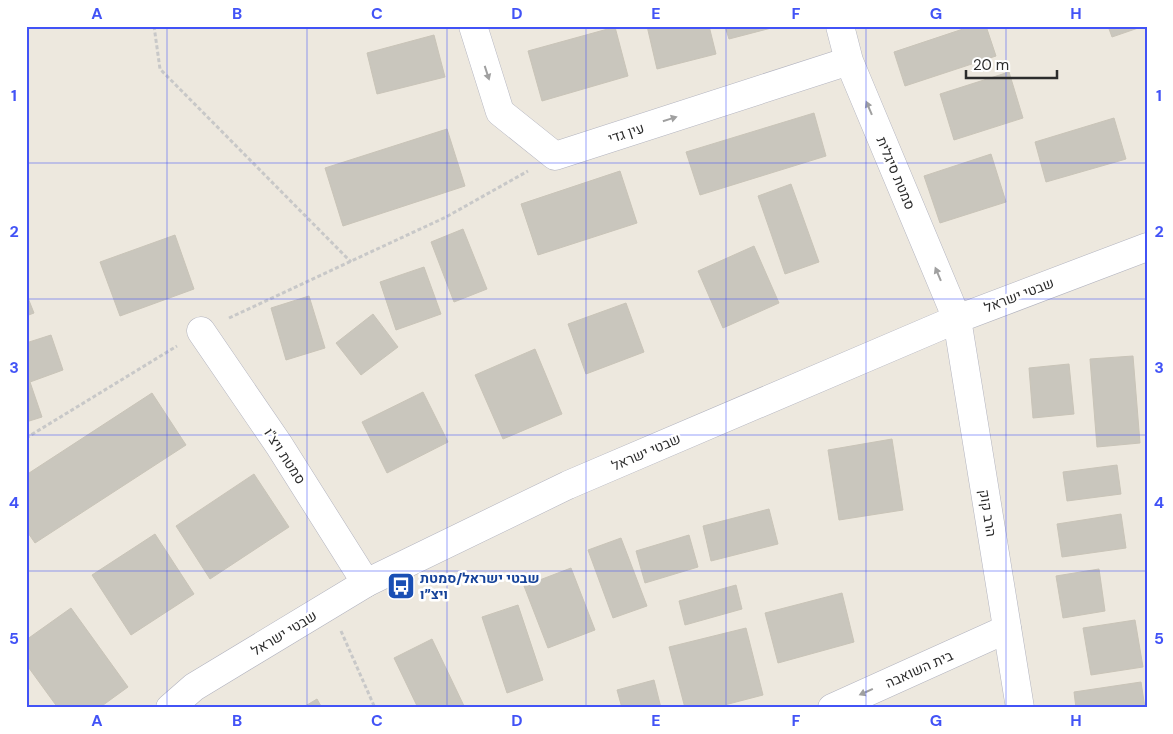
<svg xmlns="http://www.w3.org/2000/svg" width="1173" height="734" font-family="'DM Sans',Heebo,sans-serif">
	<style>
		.building { fill: #c9c6bd; stroke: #c9c4b8 }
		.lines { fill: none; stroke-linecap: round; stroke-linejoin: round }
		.street-casing { stroke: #b2b3bf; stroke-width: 29 }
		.secondary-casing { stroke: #b2b3bf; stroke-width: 29 }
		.path { stroke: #c8c8c8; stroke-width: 3; stroke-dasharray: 4 2.5; stroke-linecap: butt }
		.street { stroke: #fff; stroke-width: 28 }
		.secondary { stroke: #fff; stroke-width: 28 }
		.oneway { fill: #a0a0a0 }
		.grid { fill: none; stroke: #4253f6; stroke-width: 1; stroke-opacity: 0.55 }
		.labels { text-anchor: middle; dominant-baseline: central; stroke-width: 5; stroke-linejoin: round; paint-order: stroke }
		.street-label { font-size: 14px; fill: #2c2c2c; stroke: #fff }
		.transit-label { font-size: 14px; font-weight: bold; fill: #164399; stroke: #fff; text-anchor: start }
		.neatline { fill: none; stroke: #4253f6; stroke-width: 2 }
		.grid-label { font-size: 16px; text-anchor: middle; font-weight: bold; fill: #4253f6 }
	</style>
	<rect width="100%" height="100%" fill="#ede8de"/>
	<path class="building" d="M647,26h62l7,28 -59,15z
		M725,26h54l-50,13z
		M972,26h14l10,30 -91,30 -11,-34z
		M1108,26h36l-32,11z
		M615,27l13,49 -86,25 -14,-50z
		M434,35l11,42 -68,17 -10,-41z
		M1009,72l14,46 -69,22 -14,-46z
		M814,113l12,43 -126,39 -14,-43z
		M1114,118l12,41 -80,23 -11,-40z
		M447,129l18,57 -122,40 -18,-58z
		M991,154l15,48 -66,21 -16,-47z
		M620,171l17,52 -99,32 -17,-51z
		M791,184l28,78 -34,12 -27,-78z
		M463,229l24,60 -33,13 -23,-60z
		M175,235l19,54 -74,27 -20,-54z
		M754,246l25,57 -56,25 -25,-57z
		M424,267l17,47 -45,16 -16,-48z
		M26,293l8,20 -8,3z
		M309,296l16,52 -39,12 -15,-52z
		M626,303l18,49 -58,22 -18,-50z
		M373,314l25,33 -37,28 -25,-32z
		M51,335l12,35 -33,12 12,35 -16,5v-79z
		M535,349l27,65 -59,25 -28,-64z
		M1133,356l7,87 -43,4 -7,-88z
		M1069,364l5,50 -41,4 -4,-50z
		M423,392l25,50 -61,31 -25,-51z
		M152,393l34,52 -151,98 -9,-13v-55z
		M892,439l11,71 -64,10 -11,-70z
		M1117,465l4,29 -54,7 -4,-29z
		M254,474l35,53 -79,52 -34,-53z
		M769,509l9,35 -67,17 -8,-35z
		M1121,514l5,34 -64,9 -5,-33z
		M155,534l39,60 -63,41 -39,-60z
		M689,535l9,32 -53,16 -9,-32z
		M621,538l26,68 -34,12 -25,-68z
		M571,568l24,62 -47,18 -24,-62z
		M1099,569l6,42 -42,7 -7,-42z
		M736,585l6,24 -57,16 -6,-24z
		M842,593l12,49 -76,21 -13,-50z
		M518,605l25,75 -36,13 -25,-76z
		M71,608l57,79 -29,21h-41l-32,-44v-24z
		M1135,620l8,47 -52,8 -8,-47z
		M746,628l17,67 -50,13h-28l-16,-61z
		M432,639l33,69h-47l-24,-50z
		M654,680l7,28h-39l-5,-18z
		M1141,682l4,26h-69l-2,-16z
		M317,699l5,9h-20z"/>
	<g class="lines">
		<g class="street-casing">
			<path id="street" d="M473,26l27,86 55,44 294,-95
				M840,26l9,35 108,258
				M201,331l78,114 87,138
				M832,708l175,-79"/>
		</g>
		<g class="secondary-casing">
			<path id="secondary" d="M957,319l63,389
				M170,708l24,-21 172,-104 202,-98 389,-166 190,-72"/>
		</g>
		<path class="path" d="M154,26l6,43 191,193
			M229,318l217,-101 82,-46
			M26,438l151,-92
			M341,631l34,77"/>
		<use href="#street" class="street"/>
		<use href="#secondary" class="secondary"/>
	</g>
	<defs><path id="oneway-solid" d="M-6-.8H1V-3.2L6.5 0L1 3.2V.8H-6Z" transform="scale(1.25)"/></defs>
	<g class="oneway">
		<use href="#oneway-solid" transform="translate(487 73) rotate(72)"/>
		<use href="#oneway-solid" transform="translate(869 108) rotate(-113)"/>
		<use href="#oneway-solid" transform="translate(670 119) rotate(-18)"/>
		<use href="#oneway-solid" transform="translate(938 274) rotate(-113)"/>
		<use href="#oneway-solid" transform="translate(866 692) rotate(156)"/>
	</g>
	<path class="grid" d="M167,26v682M307,26v682M447,26v682M586,26v682M726,26v682M866,26v682M1006,26v682M26,163h1121M26,299h1121M26,435h1121M26,571h1121"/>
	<defs>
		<g id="bus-square" transform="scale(1.4375)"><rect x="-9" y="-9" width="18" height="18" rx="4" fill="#1a4fb4" stroke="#fff"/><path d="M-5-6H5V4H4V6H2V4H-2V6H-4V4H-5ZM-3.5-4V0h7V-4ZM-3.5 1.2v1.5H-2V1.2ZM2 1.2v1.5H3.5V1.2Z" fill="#fff"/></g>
	</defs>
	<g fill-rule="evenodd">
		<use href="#bus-square" x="401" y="586"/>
	</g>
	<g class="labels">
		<g class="street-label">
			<text transform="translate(626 133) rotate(-18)">עין גדי</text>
			<text transform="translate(896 173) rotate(67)">סמטת סיגלית</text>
			<text transform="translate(1019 295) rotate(-21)">שבטי ישראל</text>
			<text transform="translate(646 452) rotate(-23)">שבטי ישראל</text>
			<text transform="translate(285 456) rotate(57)">סמטת ויצ"ו</text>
			<text transform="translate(988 513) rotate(81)">הרב קוק</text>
			<text transform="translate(284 633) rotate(-31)">שבטי ישראל</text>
			<text transform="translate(919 669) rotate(-24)">בית השואבה</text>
		</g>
		<g class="transit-label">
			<text x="420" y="578">שבטי ישראל/סמטת<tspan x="420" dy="16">ויצ״ו</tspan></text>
		</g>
	</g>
	<rect width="1173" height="734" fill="none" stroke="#ffffff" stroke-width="55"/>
	<path d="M966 70v8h91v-8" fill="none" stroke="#2c2c2c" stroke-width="2.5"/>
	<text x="973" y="70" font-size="15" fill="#2c2c2c" stroke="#ffffff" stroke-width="4" paint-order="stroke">20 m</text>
	<rect x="28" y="28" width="1118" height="678" class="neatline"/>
	<g class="grid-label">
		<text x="97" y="19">A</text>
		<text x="237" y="19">B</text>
		<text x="377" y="19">C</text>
		<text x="517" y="19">D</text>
		<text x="656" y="19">E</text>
		<text x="796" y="19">F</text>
		<text x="936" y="19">G</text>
		<text x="1076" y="19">H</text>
		<text x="14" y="101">1</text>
		<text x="1159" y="101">1</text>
		<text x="14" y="237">2</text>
		<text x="1159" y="237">2</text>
		<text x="14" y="373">3</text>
		<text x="1159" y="373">3</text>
		<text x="14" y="508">4</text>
		<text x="1159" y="508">4</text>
		<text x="14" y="644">5</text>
		<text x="1159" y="644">5</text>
		<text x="97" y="726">A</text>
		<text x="237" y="726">B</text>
		<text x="377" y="726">C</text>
		<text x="517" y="726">D</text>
		<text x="656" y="726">E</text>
		<text x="796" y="726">F</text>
		<text x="936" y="726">G</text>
		<text x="1076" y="726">H</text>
	</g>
</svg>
